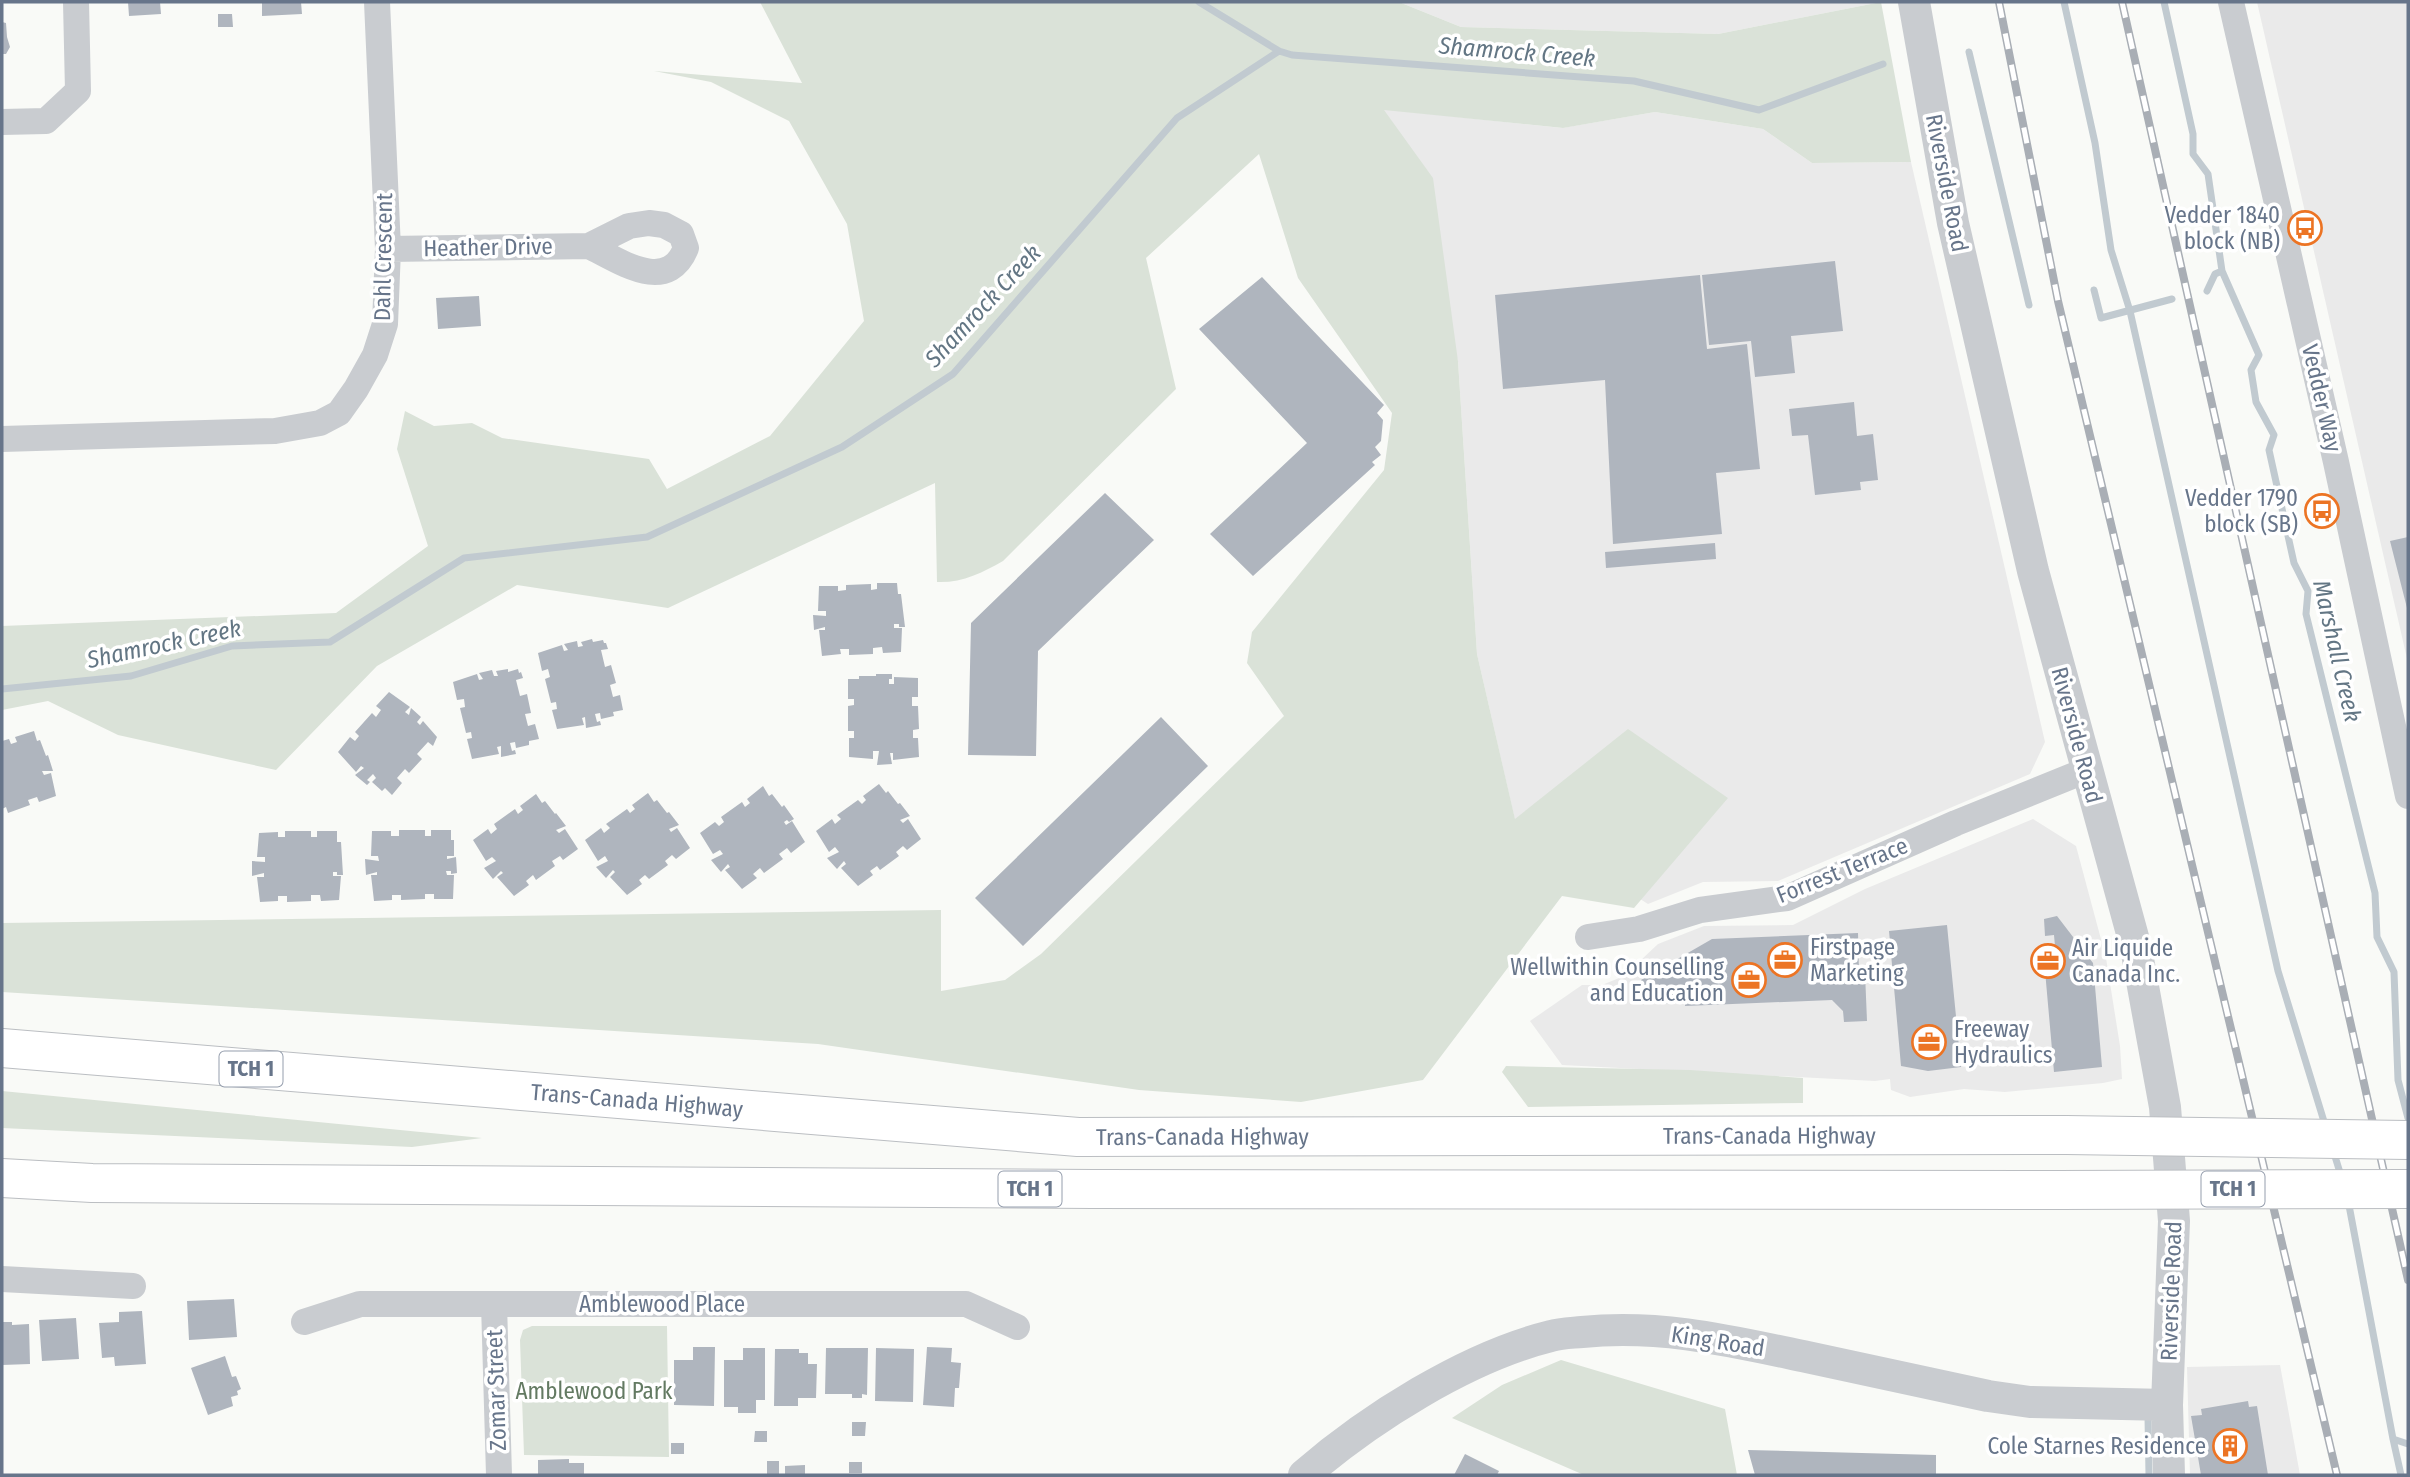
<svg xmlns="http://www.w3.org/2000/svg" width="2410" height="1477" font-family="'Fira Sans Condensed',sans-serif">
	<style>
		.built { fill: #eaeaea }
		.green { fill: #dae2d8 }
		.lines { fill: none; stroke-linecap: round; stroke-linejoin: round }
		.stream { stroke: #c1cad0; stroke-width: 7 }
		.building { fill: #afb5be }
		.motorway-casing { stroke: #bbbec2; stroke-width: 40 }
		.minor { stroke: #c9ccd0; stroke-width: 26 }
		.tertiary { stroke: #c9ccd0; stroke-width: 32 }
		.motorway { stroke: #fff; stroke-width: 38 }
		.rail-casing { stroke: #a9aeb5; stroke-width: 8 }
		.rail { stroke: #fff; stroke-width: 5; stroke-dasharray: 16; stroke-linecap: butt }
		.motorway-bridge-casing { stroke: #bbbec2; stroke-width: 40; stroke-linecap: butt }
		.motorway-bridge { stroke: #fff; stroke-width: 38 }
		.labels { text-anchor: middle; dominant-baseline: central; stroke-width: 7; stroke-linejoin: round; paint-order: stroke }
		.shield { fill: #fff; stroke: #959ead; stroke-width: 2 }
		.shield-label { font-size: 21px; font-weight: bold; fill: #67758a }
		.street-label { font-size: 23px; fill: #67758a; stroke: #fff }
		.poi-label { font-size: 23px; fill: #67758a; stroke: #fff; text-anchor: end }
		.park-label { font-size: 23px; fill: #637a62; stroke: #fff }
		.water-label { font-size: 24px; font-style: italic; fill: #637684; stroke: #fff }
	</style>
	<rect width="100%" height="100%" fill="#f9faf7"/>
	<path class="built" d="M1399,2h482l-163,32 -257,-7z
		M2257,2h151v661z
		M1383,109l179,19 93,-16 108,17 49,34 99,-1 134,580 -15,32 -252,107 -75,1 -55,22 -133,-84 -38,-166 -19,-293z
		M2033,819l43,27 30,112 14,88 2,33 -19,4 -98,9 -41,-3 -54,8 -19,-7 -1,-11 -15,2 -313,-16 -32,-44 52,-36h20l22,-9 34,-32 46,-18 89,-1 72,-36z
		M2280,1365l20,110h-110l-3,-108z"/>
	<path class="green" d="M760,2h639l62,25 257,7 163,-32 30,160 -99,1 -49,-34 -108,-17 -92,16 -179,-18 49,68 25,183 19,293 38,165 113,-90 100,69 -94,110 -72,-12 -139,184 -122,22 -162,-12 -321,-46 -816,-52v-69l939,-13v81l64,-11 36,-26 243,-238 -37,-53 5,-31 132,-162 8,-57 -94,-135 -39,-124 -113,104 30,131 -173,172c-21,12 -41,22 -66,21l-2,-99 -267,125 -151,-23 -140,81 -101,104 -158,-35 -70,-34 -46,9v-84l334,-13 92,-67 -31,-97 8,-38 29,15 38,-3 30,15 147,21 18,30 103,-53 94,-115 -17,-97 -58,-103 -78,-39 -57,-11 148,12z
		M1506,1066l184,4 113,8v25l-275,4 -26,-35z
		M2,1091l480,47 -70,9 -410,-19z
		M532,1326h135l2,131 -145,-2 -4,-115 3,-10z
		M1561,1360l164,49 12,66h-153l-132,-57 50,-33z"/>
	<g class="lines">
		<path class="stream" d="M1199,2l80,49 13,4 342,26 125,29 124,-46
			M2064,2l31,141 16,107 19,61 148,660 48,157
			M2164,2l29,132v20l15,20 14,97 37,84 -8,15 5,32 18,33 -5,15 25,113 14,28 -2,23 69,279 2,44 17,35 4,108 10,38
			M1969,52l60,253
			M2094,290l7,28 71,-19
			M2207,291l8,-17 7,-3
			M2,689l129,-13 101,-30 98,-4 134,-84 183,-21 195,-90 111,-73 224,-256 102,-67
			M2333,1150l9,29
			M2348,1200l45,239 15,5
			M2148,1417l1,58
			M2393,1439l8,36"/>
	</g>
	<path class="building" d="M128,2h32l1,12 -32,2z
		M262,2h39l1,12 -40,2z
		M218,14h14l1,13h-15z
		M2,22l4,1 1,14 3,10 -4,7h-4z
		M1835,261l8,70 -52,5 4,37 -40,4 -4,-36 -42,4 -7,-70z
		M1700,275l7,74 40,-5 13,125 -44,4 6,61 -109,10 -8,-164 -102,9 -8,-94z
		M1262,277l122,128 -7,8 6,7 -2,21 -6,6 6,8 -9,7 3,3 -122,111 -43,-42 97,-91 -108,-114z
		M479,296l2,30 -43,3 -2,-31z
		M1854,402l3,34 16,-2 5,46 -18,2 1,8 -46,5 -7,-60 -16,1 -3,-27z
		M1105,493l49,47 -116,111 -2,105 -68,-1 3,-132z
		M2408,537v71h-1l-17,-67z
		M1715,543l1,16 -110,9 -1,-16z
		M877,583h20l1,11h3l4,33h-6v-3h-5v4h8l-1,24 -18,1 -1,-6 -9,1v6l-24,1v-6h-9l1,5 -19,2 -3,-26h6v-3l-11,3 -1,-15 13,1v-5h-8l1,-25h19v5l8,-1v-5l25,-1v6l6,-1z
		M592,639l1,3 10,-2 1,3h2l2,6 -7,1 4,17 6,-2 5,18 -6,2 3,12 7,-2 3,15 -10,2 1,4 -13,3 -1,-6 -5,1 2,8 3,-1 1,4 -15,3 -1,-11 -3,1 2,7 -27,4 -5,-19 5,-1 -1,-7 -5,1 -6,-24 5,-2 -2,-8 -6,2 -4,-18 24,-8 2,6 4,-1 -4,-6 13,-3 1,6 5,-1 -2,-4z
		M508,669v3l10,-3 1,4 2,-1 2,6 -7,2 4,16 7,-2 4,19 -6,1 3,12 7,-2 4,15 -10,2v4l-13,3 -1,-6 -5,1 2,8 3,-1 1,4 -15,3v-11l-4,1 2,7 -27,5 -5,-20 5,-1 -1,-6 -5,1 -6,-25 5,-1 -1,-8 -7,1 -4,-18 24,-8 2,6 4,-1 -4,-6 13,-3 2,6h4l-2,-5z
		M876,674h16v5h-3v5h5v-7l24,1v19h-6v9h6l1,23 -6,1v8h5l1,19 -26,3v-7h-3l2,11 -15,1 2,-14h-6v8l-24,-2v-19h5v-7h-6v-25l6,-1v-6h-6v-20h11v-3h17z
		M389,692l21,15 -5,5 4,3 2,-7 10,9 -4,5 3,3 3,-4 14,16 -4,9 -5,-4 -11,12 5,5 -13,14 -4,-4 -8,9 5,5 -10,12 -7,-7 -3,3 -10,-9 4,-4 -3,-4 -6,6 3,2 -3,3 -12,-10 9,-7 -3,-2 -5,6 -18,-20 12,-15 5,4 4,-5 -4,-4 17,-19 4,4 5,-7 -5,-4z
		M1161,717l47,49 -185,180 -48,-48z
		M34,731l3,10 3,-1 6,16 2,-1 5,16h-11l2,4 7,-2 5,23 -17,6 -2,-5 -9,3 2,5 -22,8 -2,-6 -4,2v-68l7,-2 2,5 6,-2 -2,-5z
		M879,784l7,9 2,-2 10,13 2,-1 10,13 -10,4 3,3 5,-4 13,20 -14,11 -4,-4 -7,6 3,4 -19,14 -3,-4 -7,5 3,4 -15,11 -17,-18 5,-4 -2,-3 -7,8 -10,-11 12,-6 -4,-5 -6,5 -13,-21 16,-12 3,5 6,-5 -4,-4 21,-15 4,4 4,-4 -3,-4z
		M763,786l6,10 3,-2 10,13 2,-2 10,14 -5,3 -2,-2 -3,2 2,3 -3,2 9,-6 13,21 -14,11 -4,-5 -8,6 4,5 -19,14 -4,-5 -7,6 4,4 -15,11 -17,-19 5,-3 -2,-3 -7,8 -10,-12 12,-6 -3,-4 -7,4 -13,-21 15,-11 4,4 5,-4 -3,-5 21,-15 3,5 5,-4 -3,-4z
		M648,793l6,9 3,-2 10,13 2,-1 10,13 -10,4 2,3 6,-4 13,20 -14,11 -4,-4 -7,6 3,4 -19,14 -4,-4 -6,5 3,4 -15,11 -17,-18 5,-5 -2,-2 -7,8 -10,-11 12,-6 -3,-5 -7,5 -13,-21 16,-12 3,5 6,-5 -4,-4 21,-15 3,4 5,-4 -3,-4z
		M536,794l6,9 3,-2 10,13 1,-1 10,13 -10,4 3,3 6,-4 13,20 -15,11 -3,-4 -8,5 3,5 -19,14 -3,-5 -7,6 3,4 -15,11 -17,-19 6,-4 -2,-2 -8,8 -9,-11 12,-7 -4,-4 -6,4 -13,-21 15,-11 3,5 6,-5 -3,-5 21,-15 3,5 5,-4 -3,-4z
		M399,830h26v6h6v-6h20v10h3v16h-7v3l9,-2 1,16 -6,1v-3h-5l1,4h7l-1,24h-19v-5h-9v5l-24,1v-5h-9v5l-18,1 -3,-26h6v-3l-11,3 -1,-16 14,2 -1,-5h-7l1,-25h19v5h8z
		M285,831h26v6h6v-6h20v11h4l2,33h-6v-3h-4v4h8l-2,24 -18,1 -1,-6h-9v6l-24,1v-6h-9v5l-18,1 -3,-25h7v-4l-12,3v-15l13,1v-5h-8l2,-24 19,-1v5h7z
		M2057,916l36,47 9,104 -48,5 -11,-124 12,-2 -1,-11 -9,1 -1,-17z
		M1947,925l14,142 -33,4 -27,-5 -12,-135z
		M1858,933l1,40h6l2,48 -23,1 -1,-11 -11,-11 -147,6v-4l-27,2 -14,-7 -3,-17 71,-41z
		M234,1299l3,38 -48,3 -2,-39z
		M142,1311l4,53 -31,2 -1,-9 -12,1 -3,-35 20,-1v-10z
		M76,1318l3,41 -37,2 -3,-41z
		M2,1322h10v3l17,-1 1,40 -28,1z
		M693,1347h22l-1,59 -40,-1v-45h19z
		M927,1347l25,1 -1,14 10,1 -2,25h-4l-1,19 -31,-2z
		M743,1348h22v52h-9v13h-18v-6h-14v-47h19z
		M826,1348h42l-1,47 -5,-1v4h-10v-4h-27z
		M876,1348l38,1 -1,53 -38,-1z
		M775,1349h24v4h9v11h9l-1,34h-18v8h-24z
		M225,1356l7,21 4,-1 5,13 -4,2 1,4 -7,2 2,9 -25,9 -17,-47z
		M2248,1401l1,6 8,-1 11,69h-67l-10,-59 11,-1 -1,-6z
		M852,1422h14l-1,14h-13z
		M755,1431h12v11h-13z
		M671,1443h13v11h-13z
		M1748,1450l188,5v20h-181z
		M1465,1454l34,17 -2,4h-43z
		M569,1459v4h15v12h-46v-15z
		M767,1461h12v14h-12z
		M849,1462h13v11h-13z
		M805,1465v10h-20v-9z"/>
	<g class="lines">
		<g class="motorway-casing">
			<g id="motorway">
				<path id="s1" d="M2,1048l1076,89 988,-2"/>
				<path d="M2,1178l90,5 1002,6 964,1"/>
			</g>
		</g>
		<path class="minor" d="M2231,2l105,460 72,334
			M2,122l44,-1 32,-30 -2,-89
			M388,249l201,-3 40,-20 20,-3 15,2 17,9 5,14c-19,47 -66,13 -97,-2
			M2,439l273,-8 45,-8 19,-10 17,-24 19,-34 10,-31 3,-75 -11,-247
			M1588,937l51,-8 61,-19 87,-12 169,-75 131,-53
			M2,1279l131,7
			M494,1304l5,171
			M304,1322l56,-18h606l51,23"/>
		<path class="tertiary" d="M1914,2l39,221 80,348 103,377 29,159 9,114 -7,184 2,70
			M1304,1475c65,-56 162,-118 247,-139 10,-3 21,-3 31,-4 79,-8 149,9 225,25 60,13 120,26 181,39l42,6 137,3"/>
		<use href="#motorway" class="motorway"/>
		<g class="rail-casing">
			<path id="rail" d="M1999,2l59,299 279,1174
				M2122,2l286,1278"/>
		</g>
		<use href="#rail" class="rail"/>
		<g class="motorway-bridge-casing">
			<path id="motorway-bridge" d="M2066,1135l342,5
				M2058,1190l350,-1"/>
		</g>
		<use href="#motorway-bridge" class="motorway-bridge"/>
	</g>
	<defs>
		<g id="bus-ring" transform="scale(1.75)"><circle r="9.5" fill="#fff" stroke="#ec7424" stroke-width="1.5"/><path d="M-5-6H5V4H4V6H2V4H-2V6H-4V4H-5ZM-3.5-4V0h7V-4ZM-3.5 1.2v1.5H-2V1.2ZM2 1.2v1.5H3.5V1.2Z" fill="#ec7424"/></g>
		<g id="office-ring" transform="scale(1.75)"><circle r="9.5" fill="#fff" stroke="#ec7424" stroke-width="1.5"/><path d="M-6-3h4V-5.5h4V-3h4V5H-6ZM-1-4.5V-3h2v-1.5ZM-6 0V1H6V0Z" fill="#ec7424"/></g>
		<g id="building-ring" transform="scale(1.75)"><circle r="9.5" fill="#fff" stroke="#ec7424" stroke-width="1.5"/><path d="M-4-6H4V6H1V3H-1V6H-4ZM-2.5-4.3h1.7v1.8h-1.7ZM.8-4.3h1.7v1.8H.8ZM-2.5-1h1.7V.8h-1.7ZM.8-1h1.7V.8H.8Z" fill="#ec7424"/></g>
	</defs>
	<g fill-rule="evenodd">
		<use href="#bus-ring" x="2305" y="228"/>
		<use href="#bus-ring" x="2322" y="511"/>
		<use href="#office-ring" x="1785" y="960"/>
		<use href="#office-ring" x="2048" y="961"/>
		<use href="#office-ring" x="1749" y="980"/>
		<use href="#office-ring" x="1929" y="1042"/>
		<use href="#building-ring" x="2230" y="1446"/>
	</g>
	<g class="labels">
		<g class="shield">
			<rect x="219.5" y="1051.5" width="63" height="35" rx="5"/>
			<rect x="998.5" y="1171.5" width="63" height="35" rx="5"/>
			<rect x="2201.5" y="1171.5" width="63" height="35" rx="5"/>
		</g>
		<g class="shield-label">
			<text x="251" y="1069">TCH 1</text>
			<text x="1030" y="1189">TCH 1</text>
			<text x="2233" y="1189">TCH 1</text>
		</g>
		<g class="street-label">
			<text transform="translate(1947 183) rotate(79)">Riverside Road</text>
			<text transform="translate(488 247) rotate(-1)">Heather Drive</text>
			<text transform="translate(383 257) rotate(-89)">Dahl Crescent</text>
			<text transform="translate(2322 398) rotate(77)">Vedder Way</text>
			<text transform="translate(2077 735) rotate(75)">Riverside Road</text>
			<text transform="translate(1842 870) rotate(-22)">Forrest Terrace</text>
			<text stroke="none"><textPath href="#s1" startOffset="637">Trans-Canada Highway</textPath></text>
			<text stroke="none"><textPath href="#s1" startOffset="1771">Trans-Canada Highway</textPath></text>
			<text stroke="none"><textPath href="#s1" startOffset="1204">Trans-Canada Highway</textPath></text>
			<text transform="translate(2171 1291) rotate(-88)">Riverside Road</text>
			<text x="662" y="1304">Amblewood Place</text>
			<text transform="translate(1718 1341) rotate(9)">King Road</text>
			<text transform="translate(496 1390) rotate(-92)">Zomar Street</text>
		</g>
		<g class="poi-label">
			<text x="2280" y="215">Vedder 1840<tspan x="2280" dy="26">block (NB)</tspan></text>
			<text x="2298" y="498">Vedder 1790<tspan x="2298" dy="26">block (SB)</tspan></text>
			<text x="1810" y="947" text-anchor="start">Firstpage<tspan x="1810" dy="26">Marketing</tspan></text>
			<text x="2072" y="948" text-anchor="start">Air Liquide<tspan x="2072" dy="26">Canada Inc.</tspan></text>
			<text x="1724" y="967">Wellwithin Counselling<tspan x="1724" dy="26">and Education</tspan></text>
			<text x="1954" y="1029" text-anchor="start">Freeway<tspan x="1954" dy="26">Hydraulics</tspan></text>
			<text x="2206" y="1446">Cole Starnes Residence</text>
		</g>
		<g class="park-label">
			<text x="594" y="1391">Amblewood Park</text>
		</g>
		<g class="water-label">
			<text transform="translate(1517 52) rotate(5)">Shamrock Creek</text>
			<text transform="translate(983 306) rotate(-47)">Shamrock Creek</text>
			<text transform="translate(164 644) rotate(-12)">Shamrock Creek</text>
			<text transform="translate(2337 651) rotate(77)">Marshall Creek</text>
		</g>
	</g>
	<rect width="2410" height="1477" fill="none" stroke="#67758a" stroke-width="7"/>
</svg>
